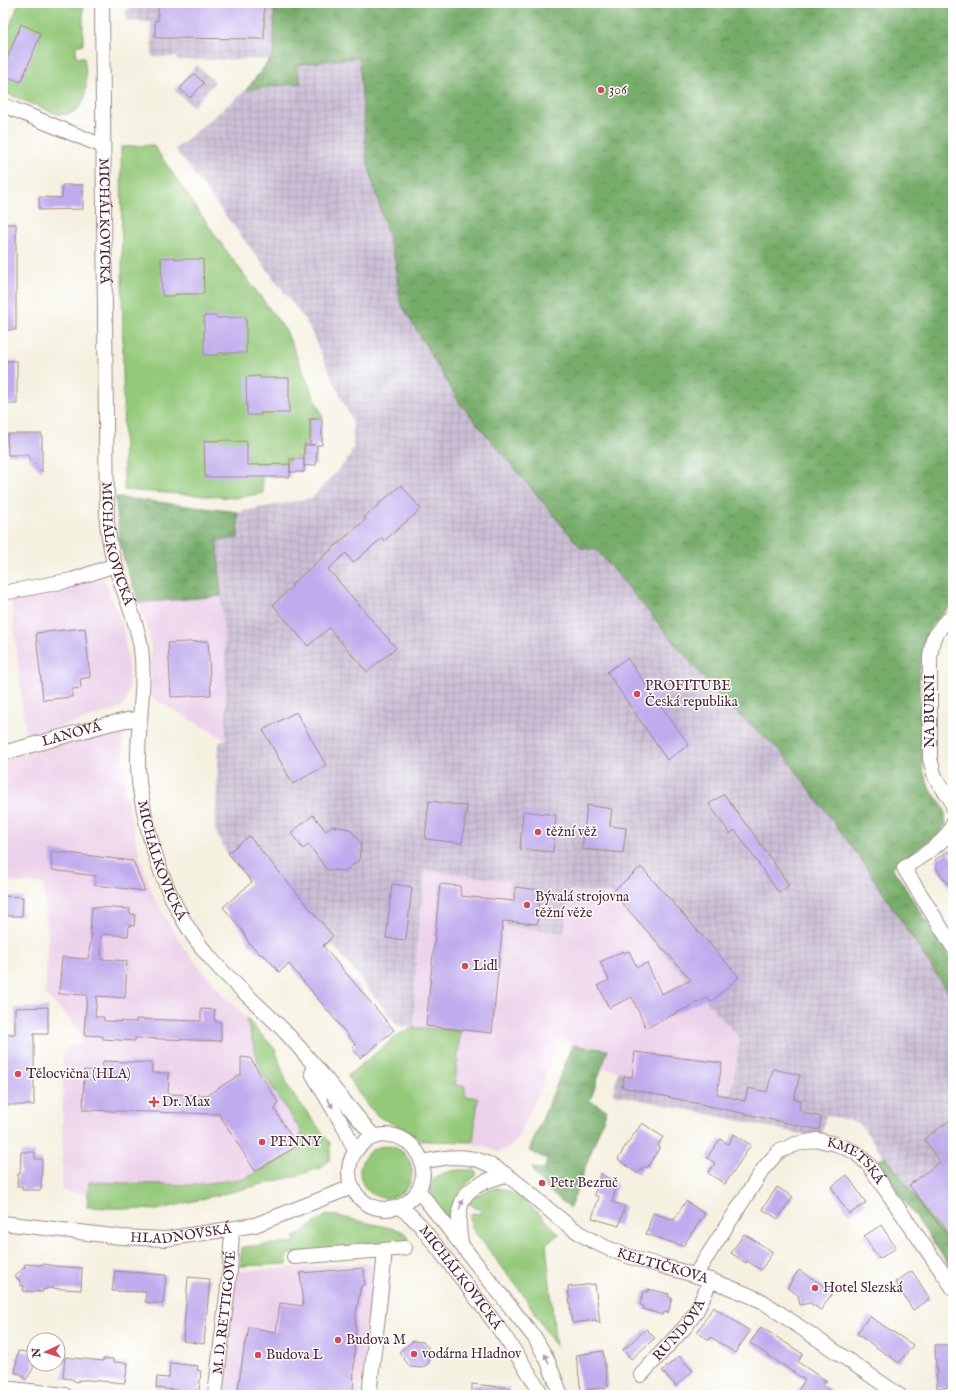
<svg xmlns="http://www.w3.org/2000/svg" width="956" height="1398" font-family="'IM FELL English',serif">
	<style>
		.built { fill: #ecd1ea }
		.industrial { fill: url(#industrial-grid) }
		.green { fill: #94c97a; stroke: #6f7452 }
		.forest { fill: url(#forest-crowns); stroke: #60664a }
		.building { fill: #bfabed }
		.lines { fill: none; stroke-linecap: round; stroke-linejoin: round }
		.minor-casing { stroke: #a08886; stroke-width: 16 }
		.minor { stroke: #fff; stroke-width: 14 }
		.oneway { fill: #ae9aa0 }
		.poi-dot { fill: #d1495b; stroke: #fff; stroke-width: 1.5 }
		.labels { text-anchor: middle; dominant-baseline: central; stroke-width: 3; stroke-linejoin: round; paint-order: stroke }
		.poi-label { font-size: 14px; fill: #4a1f2b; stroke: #fff; text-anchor: start }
		.street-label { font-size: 14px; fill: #4a1f2b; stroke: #fff }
	</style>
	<defs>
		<pattern id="industrial-grid" width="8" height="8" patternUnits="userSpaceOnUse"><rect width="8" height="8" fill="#cbbfd5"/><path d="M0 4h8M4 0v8" fill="none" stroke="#b0a4b7"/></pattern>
		<pattern id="forest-crowns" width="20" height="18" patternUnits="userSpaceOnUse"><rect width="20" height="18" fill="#77ad6a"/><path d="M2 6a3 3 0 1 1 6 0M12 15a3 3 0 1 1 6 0" fill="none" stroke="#648c57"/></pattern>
	</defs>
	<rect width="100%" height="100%" fill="#fff"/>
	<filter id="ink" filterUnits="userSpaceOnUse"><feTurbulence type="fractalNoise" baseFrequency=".025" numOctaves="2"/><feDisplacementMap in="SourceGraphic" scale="8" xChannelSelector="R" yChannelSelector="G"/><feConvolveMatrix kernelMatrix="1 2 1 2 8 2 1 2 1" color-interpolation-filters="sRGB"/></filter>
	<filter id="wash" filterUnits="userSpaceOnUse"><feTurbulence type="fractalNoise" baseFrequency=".012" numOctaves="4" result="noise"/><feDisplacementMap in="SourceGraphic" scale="16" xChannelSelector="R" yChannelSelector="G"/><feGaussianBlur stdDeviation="0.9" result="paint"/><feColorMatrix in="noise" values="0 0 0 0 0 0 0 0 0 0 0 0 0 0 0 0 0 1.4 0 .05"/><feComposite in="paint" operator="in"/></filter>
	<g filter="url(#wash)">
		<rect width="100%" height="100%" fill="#f5f1e1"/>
		<path class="built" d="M104,579l19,49 4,26 2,32 -2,14 -4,5 -5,4 -92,28 -15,-139z
			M221,596l5,74v70l-75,-43v-50l-2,-14 -10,-30z
			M122,730l3,61 16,71 14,38 28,47 35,42 28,29 15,53 40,60 -1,44 -78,19 -86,5 -74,-8 1,-134 2,-9 7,-4h9v-8l-10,-16 -26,-26 3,-58 -5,-52 -40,-2v-123z
			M425,870l85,11 -5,45 59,7 6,-43 40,3 130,146 -9,56 -129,-27 6,-18 -35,-5 -14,-7 -16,46 -27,57 -7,6 -11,5 -14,-6 -10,-1 -9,-49 -10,-11 5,-54 -33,-3h-13l2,-75z
			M368,1263l6,5 -14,127h-145l15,-125 13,1z"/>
		<path class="industrial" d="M127,3h147v51l-5,5 -93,1v-3h-24l-1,-35 -25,-1z
			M344,55l15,2 8,103 29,105 4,37 197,248 126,151 58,50 77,104 95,145v12l-4,3 4,8v225l-94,-125 -33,-8 -5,23 -208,-44 5,-23 113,24 9,-56 -130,-146 -40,-3 -6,43 -59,-7 5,-45 -85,-11 -9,83 -2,75 -16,-2 -65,-81 -18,13 -80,-93 -9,-13 -11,-22 4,-87 7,-3v-70l-9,-130 21,-2v-26l74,-14 37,-40 4,-11 -1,-26 -46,-100 -131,-172 71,-59 55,-7 -6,-18z
			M196,65l19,17 -22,25 -19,-17z"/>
		<path class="green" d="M19,3h64v42h-7v12h8c3,24 8,61 -27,57l-54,-22v-49z
			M153,145l69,100 64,86 37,87h-14v27l-6,-1v14h-14v6h-28l2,29 -28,5 -111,-8 -3,-343z
			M246,1018l29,31 13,38 42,56v16l-8,8 -26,9 -139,34 -70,-3 2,-25 102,3 53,-6 56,-30 1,-18 -40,-60z
			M414,1028h13l33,3 -5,54 10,1v10l13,2 -5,44 -46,-1 -6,-1 -19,-12 -23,-11 -11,-11 -21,-30 54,-43z
			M360 1172a26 26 0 1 1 52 0a26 26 0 1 1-52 0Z
			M458,1170h16l3,4c-17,17 -23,20 -27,46l-15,-17 -5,-14c3,-15 15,-17 28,-19z
			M497,1188c26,5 44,28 62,46l-13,9 10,104 -33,-53 -52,-67 -1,-11 2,-3 7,1 2,-3 -12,-7c8,-11 15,-14 28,-16z
			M328,1214l71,16 7,4 4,8 -123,12v10l-47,2 2,-19 52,-5 1,-5z"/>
		<path class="forest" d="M274,3h679v602l-11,9 -10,11 -8,17 -5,35 4,93 7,20 13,15 2,7 1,13 -9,11 -45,31 61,95v38l-95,-145 -77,-104 -58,-50 -126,-151 -16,-2 -122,-146 -59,-100 -4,-37 -29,-105 -8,-103 -63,8 5,18 -55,7 28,-36z
			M115,497l123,15v26l-21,2 4,56 -82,7 -15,-42 -4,-18z
			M573,1045l35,5 -18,51 17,9 -37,98c-13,-11 -33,-24 -38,-40l13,2 2,-11 -18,-8z
			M885,1156l68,92v23l-76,-110z"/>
		<g id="blocks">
			<path class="building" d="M158,3h106v36l-109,-1v-18l3,1z
				M21,24l20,9 -20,49 -18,-7v-6z
				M194,74l10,9 -14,15 -10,-9z
				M62,185h21v24l-44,1v-13l23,1z
				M3,224h13v106h-13z
				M175,257v2h28l1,35h-29v2h-13l-1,-38z
				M204,316h13v2l29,-1v36h-28v2h-14z
				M3,361h14v43h-14z
				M260,376v2h29v35h-29l1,2h-14l-1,-38z
				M310,419h12v26h-5l-1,20 -12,1v-21h11h-5z
				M7,434h35v38l-13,-13v-4h-21z
				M231,440v2l16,-1v24l43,-1v13h-85l-1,-36z
				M290,459h14v13h-14z
				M401,485l20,24 -37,32 -2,-3 -29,25 -7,-10 -18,16 68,79 -29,24 -38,-44 -21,18 -35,-41 20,-19 -2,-1 75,-66 -2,-2z
				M85,628l5,49 -10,2 1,9 -9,1v8l-29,3 -7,-67z
				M208,641l3,54 -40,2 -3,-54z
				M627,658l62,87 -22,15 -60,-88z
				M296,712l30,53 -33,19 -30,-54z
				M724,794l23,32h1l41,59 -10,8 -44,-63 -5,4 -21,-30z
				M429,801l38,5 -5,37 -37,-4z
				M587,805l25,4 -2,17 16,2 -3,25 -41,-4z
				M523,811l33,4 -3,37 -33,-3z
				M313,815l13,16 6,-5 18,3 11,14 -2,17 -14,11 -18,-1 -18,-25 -6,4 -12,-16z
				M249,836l84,100 -10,10 71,84 -29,25 -1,-1 -4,4 -8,-9 4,-4 -67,-81 -10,8 -14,-16 -5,-2 -11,-11 -7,-13 -19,-23 29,-25 -24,-29z
				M51,851l82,10 12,30 -51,-6 2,-9 -44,-6z
				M948,851l5,7v34l-17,-25 2,-2 -3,-5z
				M641,867l98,110 -28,25 -4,-4 -61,30 -14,-31 -23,11 -11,-23 11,-5 -9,-18 23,-11 1,2 5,-2 8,16 10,-4 14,31 30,-14 -79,-88z
				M392,884l20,3 -6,53 -20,-2z
				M440,884l20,2 1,10 53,5 1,-14 26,3 -4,34 -34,-3 -11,112 -66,-7z
				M3,896l20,1 -1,19h-19z
				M92,907l38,2v5h5l-1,12 -5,-1 -1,11 -27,-2v25l26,2 -2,37 -28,-2 -2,21h9v4l32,1v-3l65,2v-12l14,1 -1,10h2v2h5v19l-86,-3v3l-32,-2v-3l-19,-1 3,-40 -28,-1 3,-37 26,2 4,-26h-2z
				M48,1007v27h-14v71h-31v-71h12v-26z
				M635,1052l87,11 -5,31 28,7 3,-13 19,4 6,-23 27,6 -6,24 7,1 -2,9 7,5 15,3 -2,13 -197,-43 2,-11 8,1z
				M241,1057l9,1 28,44 -3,8 22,36 -38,23 -4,2 -36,-57 -136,-4 1,-40 18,1 1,-10 49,2v10h17l-1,21 39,1 34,-21z
				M953,1118v125l-44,-58 31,-23 -16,-23z
				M642,1123l21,14 -5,8 2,2 -13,21 -3,-2 -6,8 -20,-15 5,-8h-1z
				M734,1134l17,11 -26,39 -17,-11 7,-10 -8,-5 13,-19 8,5z
				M21,1152h14v7h7l-1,31h-19l1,-4h-6l1,-12h2z
				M601,1173l16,12 -5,17 13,4 -6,20 -27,-8 7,-21 -5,-2z
				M847,1175l19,28 -17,11 -18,-27z
				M777,1187l16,10 -15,22 -16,-10z
				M686,1201l19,13 -22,32 -37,-12 7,-21 21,7z
				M881,1225l15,23 -17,11 -15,-23z
				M744,1234l29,18 -12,18 -14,-9 -1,2 -15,-10z
				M25,1264l15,1 4,-1 11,2 27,2 -1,22 -35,-2v2l-3,-1v3l-20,-1 1,-5 -4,-1v-4l-5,-4 7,-8h2z
				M364,1268l1,17 -4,1 -5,28 -3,81h-116l8,-52h1l3,-16 27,5 4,-29 23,3 -3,-33z
				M799,1270l34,22 -12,18 -11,-7 -10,2 -2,-10 -11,-7z
				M115,1271l51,4 -3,29 -18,-2 1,-10 -34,-1z
				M912,1271l18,28 -17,11 -18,-28z
				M188,1277l22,2 -6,65 -21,-3z
				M595,1284l5,40 -4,-4 -24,3 -4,-36z
				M648,1289l21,5 -1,3 4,1 -4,15 -4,-1 -1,3 -20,-6 1,-3 -4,-1 4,-14 4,1z
				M713,1307l37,24 -15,22 -24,-16 -2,3 -12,-8z
				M869,1316l44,29 -14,18 -42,-29z
				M761,1327l42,27 -5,8 28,19 -4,4 15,10h-42l10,-15 -55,-37z
				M646,1329l9,9 -24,21 -8,-9z
				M413,1341l10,1 8,9 -2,12 -7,5 -12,-1 -11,-15z
				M935,1345h18v42l-16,1z
				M18,1351l16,2 -1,16 -7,11 -5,-6 -6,-1z
				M603,1351l5,36 -27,4 -5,-36z
				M679,1356l14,15 -17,15 -14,-15z
				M65,1357l38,4v-2h10v3l15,1 -3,20 -36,-3h-9l-3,2 -6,-3 -8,-1z
				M170,1363l28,3 -1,4 4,1 -2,20 -4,-1v3l-3,-1 -2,3h-3l-3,-4 -28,-3 1,-11 12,1z
				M472,1384l38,4 -1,7h-37z"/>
		</g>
	</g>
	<g filter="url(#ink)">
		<use href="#blocks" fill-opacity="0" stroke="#a08886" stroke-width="1"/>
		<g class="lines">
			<g class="minor-casing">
				<g id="minor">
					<path id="s1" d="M102,3l5,520c2,16 4,31 9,45 8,27 21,52 25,80 6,47 -8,94 -1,141 10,62 30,124 73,172 23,26 51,48 75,74 30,33 57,68 86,102"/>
					<path d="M3,105l100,41"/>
					<path d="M3,593l69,-13 43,-15"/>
					<path d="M953,616l-10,8 -10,15 -3,18v102l5,18 16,23 2,7"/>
					<path id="s2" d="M3,753l105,-29 19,-4 13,-1"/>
					<path d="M953,823c-4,19 -34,34 -49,45l49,79"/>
					<path d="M312,1073l33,56 10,22"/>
					<circle cx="386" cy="1172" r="37"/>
					<path id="s3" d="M422,1162c19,-4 39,-8 59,-1 28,11 50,34 73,53 13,11 27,21 43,29 30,16 65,22 97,32 23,7 46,16 68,26l137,94"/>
					<path d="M418,1190l117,148 12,21 14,36"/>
					<path id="s4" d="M399,1207l11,8 10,10c42,55 87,109 122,170"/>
					<path id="s5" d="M3,1223l118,14 44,2 90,-14 97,-38"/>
					<path d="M461,1243c-7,-44 2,-57 45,-68"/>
					<path d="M384,1250l21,-2"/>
					<path d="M294,1257l90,-7v12l-15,133"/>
					<path id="s6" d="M695,1275l69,-107 14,-16 18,-8 22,-4 18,4 19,8 13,12 85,124"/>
					<path id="s7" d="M641,1375l44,-48 11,-15 15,-32"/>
					<path d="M3,1388l62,7"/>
					<path id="s8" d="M215,1395l15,-125 2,-41"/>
				</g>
			</g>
			<use href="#minor" class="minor"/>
		</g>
		<defs><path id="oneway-solid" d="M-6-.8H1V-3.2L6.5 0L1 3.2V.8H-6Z"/></defs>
		<g class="oneway">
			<use href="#oneway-solid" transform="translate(330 1103) rotate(59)"/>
			<use href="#oneway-solid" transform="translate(461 1205) rotate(-68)"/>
			<use href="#oneway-solid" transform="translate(547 1359) rotate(-115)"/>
		</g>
	</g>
	<g class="poi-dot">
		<circle cx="601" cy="90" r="4"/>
		<circle cx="637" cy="694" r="4"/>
		<circle cx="538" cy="832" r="4"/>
		<circle cx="527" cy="905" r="4"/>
		<circle cx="465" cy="966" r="4"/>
		<circle cx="18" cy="1074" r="4"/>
		<path d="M152 1096h4v4h4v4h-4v4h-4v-4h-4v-4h4z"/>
		<circle cx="262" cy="1142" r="4"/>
		<circle cx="542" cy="1183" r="4"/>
		<circle cx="815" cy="1288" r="4"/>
		<circle cx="338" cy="1340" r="4"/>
		<circle cx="414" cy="1354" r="4"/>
		<circle cx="258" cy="1355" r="4"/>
	</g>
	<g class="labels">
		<g class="poi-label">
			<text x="609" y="90">306</text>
			<text x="645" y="686">PROFITUBE<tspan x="645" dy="16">Česká republika</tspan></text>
			<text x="546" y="832">těžní věž</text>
			<text x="535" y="897">Bývalá strojovna<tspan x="535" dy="16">těžní věže</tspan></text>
			<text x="473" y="966">Lidl</text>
			<text x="26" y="1074">Tělocvična (HLA)</text>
			<text x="162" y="1102">Dr. Max</text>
			<text x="270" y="1142">PENNY</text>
			<text x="550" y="1183">Petr Bezruč</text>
			<text x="823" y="1288">Hotel Slezská</text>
			<text x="346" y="1340">Budova M</text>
			<text x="422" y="1354">vodárna Hladnov</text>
			<text x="266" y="1355">Budova L</text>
		</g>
		<g class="street-label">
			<text stroke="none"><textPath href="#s1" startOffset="218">MICHÁLKOVICKÁ</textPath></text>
			<text stroke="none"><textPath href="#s1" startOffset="542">MICHÁLKOVICKÁ</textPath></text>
			<text transform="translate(930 711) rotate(-90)">NA BURNI</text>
			<text stroke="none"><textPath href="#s2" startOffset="71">LANOVÁ</textPath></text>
			<text stroke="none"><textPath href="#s1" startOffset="866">MICHÁLKOVICKÁ</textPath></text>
			<text stroke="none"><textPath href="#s6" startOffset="235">KMETSKÁ</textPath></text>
			<text stroke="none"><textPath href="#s5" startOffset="179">HLADNOVSKÁ</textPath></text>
			<text stroke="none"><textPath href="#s3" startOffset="272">KELTIČKOVA</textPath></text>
			<text stroke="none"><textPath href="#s4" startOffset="94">MICHÁLKOVICKÁ</textPath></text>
			<text stroke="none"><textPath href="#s8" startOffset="83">M. D. RETTIGOVÉ</textPath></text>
			<text stroke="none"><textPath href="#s7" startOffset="59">RUNDOVA</textPath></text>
		</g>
	</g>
	<rect width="956" height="1398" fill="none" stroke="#fff" stroke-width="16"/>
	<g transform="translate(46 1352) rotate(266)"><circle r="19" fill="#ffffff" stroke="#b7a5aa"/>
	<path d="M0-3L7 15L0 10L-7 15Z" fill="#d1495b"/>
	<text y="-6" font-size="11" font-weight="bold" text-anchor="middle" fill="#4a1f2b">N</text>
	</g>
</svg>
